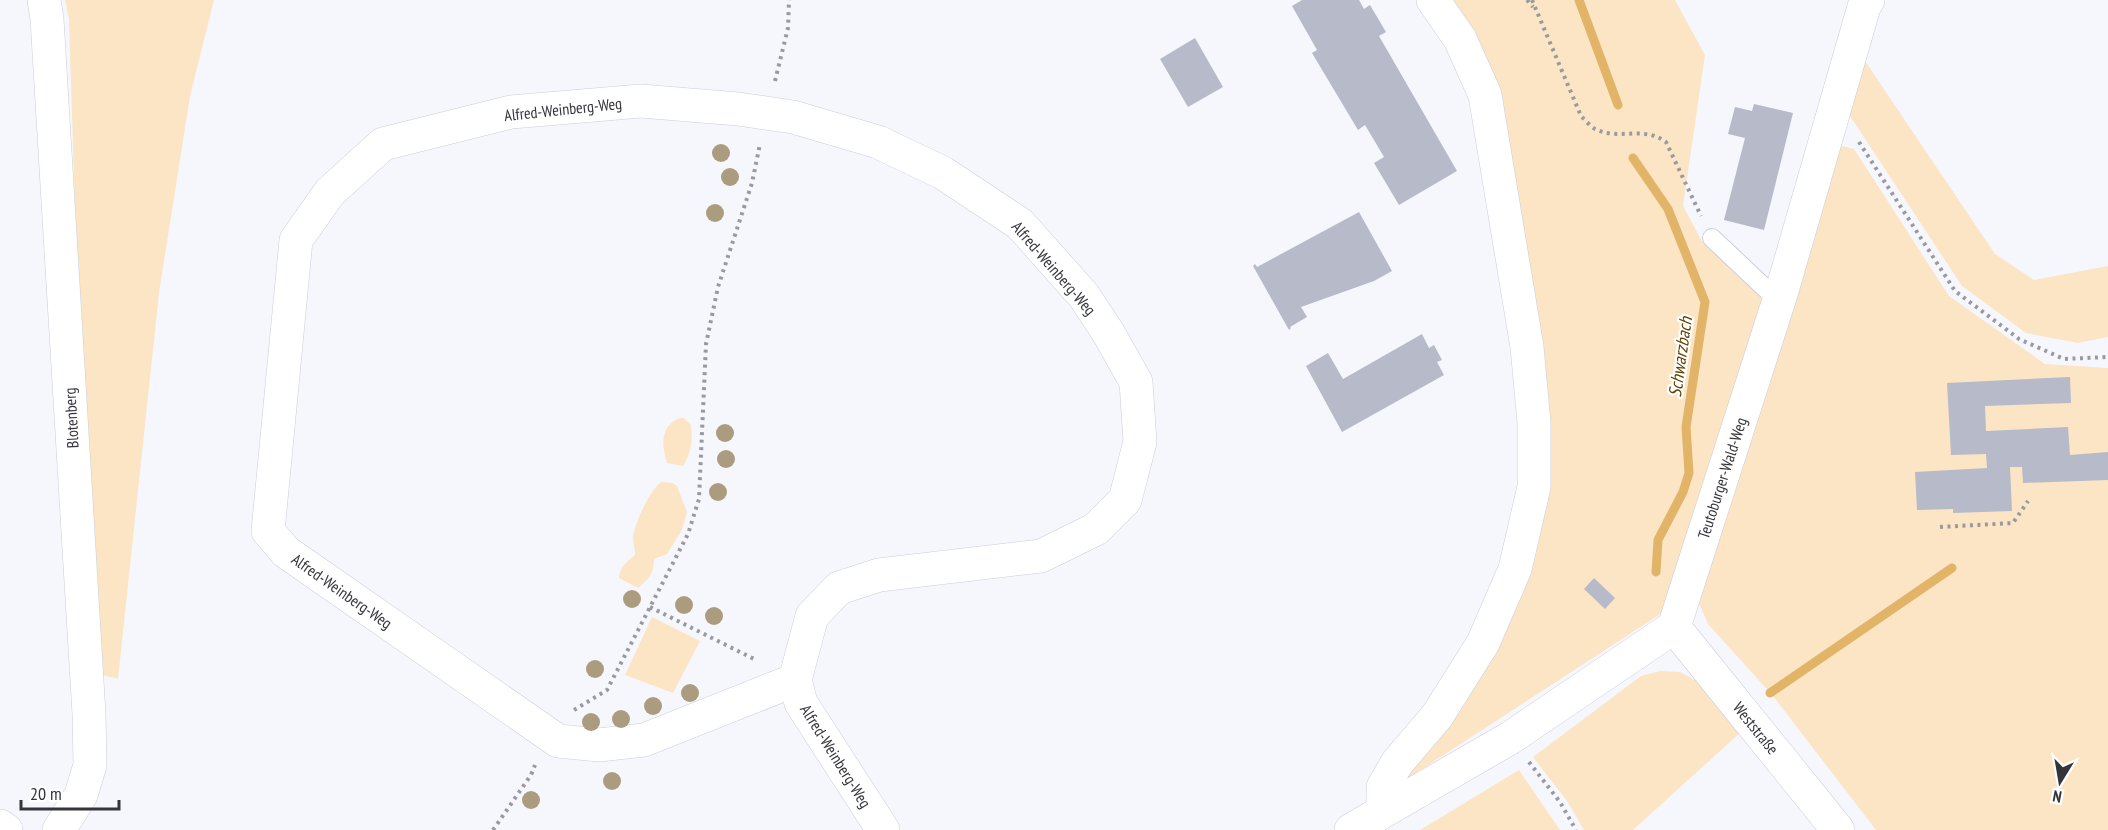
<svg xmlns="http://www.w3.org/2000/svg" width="2108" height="830" font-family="'PT Sans Narrow',sans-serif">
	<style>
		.green { fill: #fbe5c4 }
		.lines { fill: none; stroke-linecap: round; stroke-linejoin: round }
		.stream { stroke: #e1b468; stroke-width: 9 }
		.building { fill: #b7bac8 }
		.service-casing { stroke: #cacddb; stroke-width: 20 }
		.minor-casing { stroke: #cacddb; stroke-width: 34 }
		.secondary-casing { stroke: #cacddb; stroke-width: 34 }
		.path { stroke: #999aa0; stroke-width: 4; stroke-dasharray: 3 4.5; stroke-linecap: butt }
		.service { stroke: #fff; stroke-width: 18 }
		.minor { stroke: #fff; stroke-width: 33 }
		.secondary { stroke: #fff; stroke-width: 33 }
		.tree { fill: #ac9c7f }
		.labels { text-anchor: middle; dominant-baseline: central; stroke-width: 4.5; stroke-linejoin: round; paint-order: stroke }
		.street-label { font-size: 16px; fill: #34353b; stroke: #fff }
		.water-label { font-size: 18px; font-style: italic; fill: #604202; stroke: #fff }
	</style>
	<rect width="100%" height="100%" fill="#f6f7fd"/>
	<path class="green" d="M65,0h149l-24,96 -31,197 -41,386 -19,-5 -16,-210 -14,-445z
		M1445,0h230l30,55 -22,151 20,37 60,57 -98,311 -263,171 92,-133 45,-305z
		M1865,61l130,193 39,26 74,-14v71l-30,6 -52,-10 -64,-47 -114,-173z
		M1838,145l16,4 95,147 96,68 63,4v462h-232l-103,-134 -65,-72 -9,-21 -1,-12 72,-207z
		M680,418h4l7,7c2,14 0,29 -8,41l-16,-3c-5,-16 -8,-37 13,-45z
		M662,482l11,1 4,3 10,26 -5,18 -15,24 -13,5c0,15 -5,20 -16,29l-19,-10c0,-11 8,-16 16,-23 0,-6 -2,-13 -2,-19 2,-13 18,-49 29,-54z
		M652,617l48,24 -27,52 -48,-18z
		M1660,671l20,1 20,11 41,49 -108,98h-49l-17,-29 -34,-44 108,-81z
		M1519,770l41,60h-140z"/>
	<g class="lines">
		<path class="stream" d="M1579,0l39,105
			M1633,158l35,51 37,93 -19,125 3,46 -6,19 -25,48 -2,32
			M1770,693l182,-125"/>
	</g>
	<path class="building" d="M1302,0h57l5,9 6,-4 16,27 -7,4 78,135 -58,34 -25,-42 10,-6 -19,-32 -7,5 -46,-77 5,-3 -25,-44z
		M1195,38l28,49 -35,20 -28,-48z
		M1754,104l39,9 -29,117 -40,-10 21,-82 -17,-4 7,-27 17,4z
		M1359,212l33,59 -18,10 -73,26 6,10 -17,10 1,1 -2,2 -36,-64 2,-2 2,3z
		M1422,334l7,14 5,-3 8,15 -5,2 7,13 -102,57 -36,-66 22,-13 15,26z
		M2070,377l1,26 -86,3 1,25 82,-4 2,28 38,-3v28l-85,3 -1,-16h-12l2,44 -59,2v-4l-36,1 -2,-38 72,-4 -1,-14 -35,1 -4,-72z
		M1594,578l21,20 -10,11 -21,-20z"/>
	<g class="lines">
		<g class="service-casing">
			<path id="service" d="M1712,238l54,51 15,5"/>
		</g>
		<g class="minor-casing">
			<path id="minor" d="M44,0l3,19 42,695 1,51 -9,30 -22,35
				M1674,627l164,203
				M795,680l-151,60 -45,5 -41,-4 -272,-189 -18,-21 28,-291 34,-48 53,-48 128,-32 130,-11 97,8 55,8 85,25 65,31 77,51 64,72 25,38 27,48 4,60 -15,58 -29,29 -55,27 -162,19 -40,13 -27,28 -17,64 6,23 82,127
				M1383,811v-24l14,-24 40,-47 46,-73 32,-74 19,-82v-64l-7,-76 -42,-252 -25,-56 -27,-39
				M1351,830l159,-92 164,-111 107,-333 83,-287 4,-7"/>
		</g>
		<g class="secondary-casing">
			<path id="secondary" d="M0,826l6,4"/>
		</g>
		<path class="path" d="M1527,0l6,7
			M1532,0l49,116c4,4 9,10 14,13 24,12 48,-4 71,13l35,74
			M775,81l13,-53 1,-28
			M1859,142l96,149 64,48 45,20 44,-2
			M1940,527l73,-4 15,-22
			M650,607l106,53
			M574,710l33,-20 81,-156 11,-35 7,-155 12,-57 34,-104 8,-39
			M1529,762l31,40 16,28
			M493,830l38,-55 4,-10"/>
		<use href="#service" class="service"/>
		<use href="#minor" class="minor"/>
		<use href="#secondary" class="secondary"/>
	</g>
	<g class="tree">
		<circle cx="721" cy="153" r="9"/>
		<circle cx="730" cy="177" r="9"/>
		<circle cx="715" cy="213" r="9"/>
		<circle cx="725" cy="433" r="9"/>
		<circle cx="726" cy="459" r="9"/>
		<circle cx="718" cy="492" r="9"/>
		<circle cx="632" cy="599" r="9"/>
		<circle cx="684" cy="605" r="9"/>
		<circle cx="714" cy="616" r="9"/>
		<circle cx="595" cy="669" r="9"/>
		<circle cx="690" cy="693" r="9"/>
		<circle cx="653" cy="706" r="9"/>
		<circle cx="621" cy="719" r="9"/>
		<circle cx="591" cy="722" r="9"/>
		<circle cx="612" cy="781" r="9"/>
		<circle cx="531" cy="800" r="9"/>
	</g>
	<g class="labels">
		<g class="street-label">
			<text transform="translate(563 109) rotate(-6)">Alfred-Weinberg-Weg</text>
			<text transform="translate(1054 268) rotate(49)">Alfred-Weinberg-Weg</text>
			<text transform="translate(71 418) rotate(-93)">Blotenberg</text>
			<text transform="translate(1722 478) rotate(-72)">Teutoburger-Wald-Weg</text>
			<text transform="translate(342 591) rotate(35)">Alfred-Weinberg-Weg</text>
			<text transform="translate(1756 728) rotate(51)">Weststraße</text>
			<text transform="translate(836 756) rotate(58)">Alfred-Weinberg-Weg</text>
		</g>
		<g class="water-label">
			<text transform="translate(1680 357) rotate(-82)">Schwarzbach</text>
		</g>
	</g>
	<g transform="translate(2060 782) rotate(191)" stroke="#ffffff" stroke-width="4.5" paint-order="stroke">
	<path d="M0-4.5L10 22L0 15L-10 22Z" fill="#34353b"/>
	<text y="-9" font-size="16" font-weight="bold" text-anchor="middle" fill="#34353b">N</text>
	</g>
	<path d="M21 800v9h98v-9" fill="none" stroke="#34353b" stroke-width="3"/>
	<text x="30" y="800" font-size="18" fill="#34353b" stroke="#ffffff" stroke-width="4.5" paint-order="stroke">20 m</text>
</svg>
